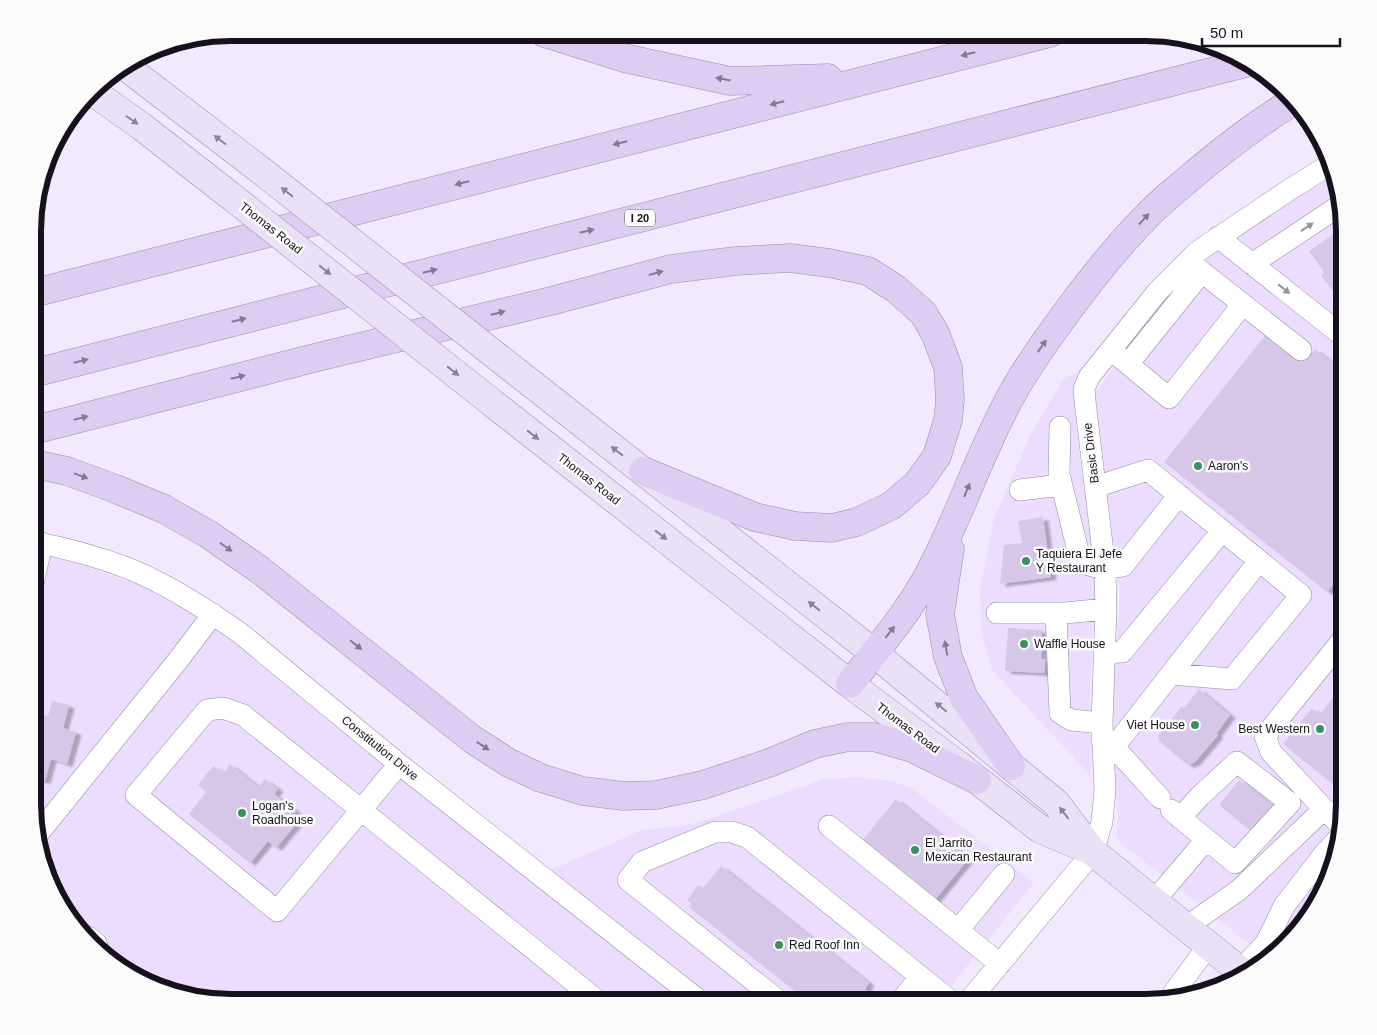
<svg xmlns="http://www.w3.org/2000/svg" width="1377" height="1035" font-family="Helvetica,sans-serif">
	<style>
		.built { fill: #ecddfe }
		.building { fill: #d6c7e8; filter: url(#shadow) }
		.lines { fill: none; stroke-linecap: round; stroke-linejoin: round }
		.minor-casing { stroke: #9788a8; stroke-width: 22 }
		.major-casing { stroke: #988ba7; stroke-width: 29 }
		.highway-casing { stroke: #988ba7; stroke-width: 29 }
		.minor { stroke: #fff; stroke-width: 21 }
		.major { stroke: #ebe1f7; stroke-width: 28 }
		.highway { stroke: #decdf2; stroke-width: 28 }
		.major-bridge-casing { stroke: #988ba7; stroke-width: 29; stroke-linecap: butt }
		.major-bridge { stroke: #ebe1f7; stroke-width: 28 }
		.oneway { fill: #847892 }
		.oneway2 { fill: #8b8394 }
		.oneway3 { fill: #969499 }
		.poi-dot { fill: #3c8f61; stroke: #fbfbfb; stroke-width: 2 }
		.labels { text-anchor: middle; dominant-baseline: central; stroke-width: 5; stroke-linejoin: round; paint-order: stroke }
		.shield { fill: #fbfbfb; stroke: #5b575f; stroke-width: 1 }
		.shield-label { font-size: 11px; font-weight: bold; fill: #16111c }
		.street-label { font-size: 12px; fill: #16111c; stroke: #fbfbfb }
		.poi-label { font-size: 12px; fill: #16111c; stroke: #fbfbfb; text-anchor: start }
		.rim { fill: none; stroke: #16111c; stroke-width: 6 }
	</style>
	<defs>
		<filter id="shadow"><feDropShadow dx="5.5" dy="3" stdDeviation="1" flood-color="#0004"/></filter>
	</defs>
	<rect width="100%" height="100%" fill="#f2e9fe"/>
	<path class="built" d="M1331,175l13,56v586l-15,63 -34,54 -29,23 -129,-101 -15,-12 -6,-8 2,-22 -4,-28 -3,-57 9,-134 -25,-201 45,-66 29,-32 37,-36 107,-74z
		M1085,368l-9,30v30l20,145 -6,121 1,82 -99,-106 -10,-36 -2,-44 14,-72 35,-80 34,-59z
		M34,553l31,6 74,26 40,21 22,13 27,19 458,364h-467l-63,-15 -55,-34 -48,-61 -20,-75z
		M859,777l33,4 18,6 124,96 -96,119h-219l-168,-132 91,-40 52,-6 130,-45z"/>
	<path class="building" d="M1343,224l1,7v53l-1,-2 -11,8 -11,-15 3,-3 -15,-21 25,-17 -1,-3z
		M1267,333l37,29 11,-13 29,24v197l-17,22 -163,-130z
		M1043,517l8,60 -51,7 4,-39 18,-2 -4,-22z
		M1008,628l34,2 -1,29h4l-1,14 -39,-2z
		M1344,684v109l-61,-49 29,-36 8,6z
		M1199,689l31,26 -14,19 2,1 -23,27 -7,3 -29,-24 -1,-5 24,-30 2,2z
		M52,701l17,4 -6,23 13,4 -9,32 -16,-5 -6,22 -9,-2 -3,8v-75l15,4z
		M230,764l28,23 7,-8 13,10 -4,5 22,17 -7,8 7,5 -20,24 -8,-7 -18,22 -61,-49 17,-22 -8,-7 15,-19 11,7z
		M1239,780l33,26 -20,26 -33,-27z
		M896,799l73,59 -35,43 -73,-59z
		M721,866l148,117 -4,6 3,3 -9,10h-50l-120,-95 3,-3 -5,-4 11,-15 5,3z"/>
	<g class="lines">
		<g class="minor-casing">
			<path id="minor" d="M1218,237l126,100
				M1188,261l113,89
				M1252,264l87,-58
				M1111,350l58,48 74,-94
				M1128,364l74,-92
				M1060,427l-1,47 22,89 24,6 18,-3 56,-71
				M1095,487l53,-17 153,125 -69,84 -61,-5
				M1020,490l41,-5
				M34,542c32,6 65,15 96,27 39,16 76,40 110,64l159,131 302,238
				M33,584l9,-41
				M997,613h68l41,-4
				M1056,613l4,100 11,7 31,3
				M1104,653l18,-1 100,-121
				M1102,741l12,6 145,-186
				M1114,747l46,51
				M399,764l-38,46 -118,-95 -20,-7 -16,2 -71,85 141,116 84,-101 238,192
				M1324,809l18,17
				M1171,810c21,18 43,35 64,53l55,-60 -53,-41 -37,34 -20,22
				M829,826l171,138
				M38,834l141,-175 34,-45
				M1154,901l52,-61
				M1186,927l53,-37 85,-81 -53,-57 -6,-16 79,-98
				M959,929l45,-55
				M88,937l8,6 3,9
				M1240,971l26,-28 18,-37 41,-53 14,-15
				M1175,996l-1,-4 35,-47
				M780,1002l-152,-122 14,-18 73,-30h17l15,5 205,165
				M900,1002l20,-25
				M968,1002l125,-150 9,-30 3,-32 -3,-67 4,-114 -1,-40 -20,-168 -1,-12 5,-12 69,-86 39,-39 92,-62 40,-25"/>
		</g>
		<g class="major-casing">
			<path id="major" d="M126,67l133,102
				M93,92l48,34 91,71
				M518,373l356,280 137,113 45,37 37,49 151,122
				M495,405l355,279 107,80 83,65 52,22"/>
		</g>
		<g class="highway-casing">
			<path id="highway" d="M544,33l80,25 106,23 98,-3
				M34,293l1016,-260
				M34,373l1212,-310
				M34,430l284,-73 233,-56 120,-32 65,-8 54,-3 39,5 39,8 28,18 27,24 12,20 13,34 2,33 -2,20 -11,36 -20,28 -26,22 -34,16 -25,6 -37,-2 -40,-9 -112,-46
				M34,464l33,7 49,18 48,20 44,25 52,36 212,169 37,24 32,15 42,13 40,5 33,-1 47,-10 66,-22 46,-19 33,-7h26l38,11 65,32
				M950,549l-10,65 8,43 16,41 47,68
				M850,684c29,-38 63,-76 84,-120 28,-55 47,-114 77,-168 13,-24 29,-47 45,-69 28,-39 57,-77 91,-111 12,-13 26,-24 39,-35 34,-29 69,-56 106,-79"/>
		</g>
		<use href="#minor" class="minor"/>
		<use href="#major" class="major"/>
		<use href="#highway" class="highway"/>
		<g class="major-bridge-casing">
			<path id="major-bridge" d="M259,169l259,204
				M232,197l263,208"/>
		</g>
		<use href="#major-bridge" class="major-bridge"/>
	</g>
	<defs><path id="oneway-solid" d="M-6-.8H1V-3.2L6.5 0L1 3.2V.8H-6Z" transform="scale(1.25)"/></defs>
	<g class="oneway">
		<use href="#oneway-solid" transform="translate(968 54) rotate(166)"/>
		<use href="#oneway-solid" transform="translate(723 79) rotate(-169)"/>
		<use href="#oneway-solid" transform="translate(777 103) rotate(166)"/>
		<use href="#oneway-solid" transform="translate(620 143) rotate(166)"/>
		<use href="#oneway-solid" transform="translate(462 183) rotate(166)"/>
		<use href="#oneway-solid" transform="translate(1144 219) rotate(-47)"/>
		<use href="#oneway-solid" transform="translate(587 231) rotate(-14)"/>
		<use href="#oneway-solid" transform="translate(430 271) rotate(-14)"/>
		<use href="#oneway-solid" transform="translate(656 273) rotate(-15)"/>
		<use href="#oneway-solid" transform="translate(498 313) rotate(-14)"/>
		<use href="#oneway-solid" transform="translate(239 320) rotate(-14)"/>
		<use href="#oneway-solid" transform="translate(1042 346) rotate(-55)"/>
		<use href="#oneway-solid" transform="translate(81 361) rotate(-14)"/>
		<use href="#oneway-solid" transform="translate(238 377) rotate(-14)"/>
		<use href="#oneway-solid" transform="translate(81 418) rotate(-14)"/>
		<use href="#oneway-solid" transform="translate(81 476) rotate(20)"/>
		<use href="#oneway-solid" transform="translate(967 490) rotate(-68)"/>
		<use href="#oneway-solid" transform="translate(226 547) rotate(35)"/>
		<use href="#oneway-solid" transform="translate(890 632) rotate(-52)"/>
		<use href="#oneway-solid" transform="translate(356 645) rotate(39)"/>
		<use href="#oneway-solid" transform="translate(946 648) rotate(-100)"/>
		<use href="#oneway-solid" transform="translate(483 746) rotate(34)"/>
	</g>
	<g class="oneway2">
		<use href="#oneway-solid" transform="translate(132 120) rotate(35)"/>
		<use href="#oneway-solid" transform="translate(220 140) rotate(-143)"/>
		<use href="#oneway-solid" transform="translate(287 192) rotate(-142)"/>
		<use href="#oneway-solid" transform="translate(325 270) rotate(38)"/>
		<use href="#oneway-solid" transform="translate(453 371) rotate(38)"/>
		<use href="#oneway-solid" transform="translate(533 435) rotate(38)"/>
		<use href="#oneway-solid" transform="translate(617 451) rotate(-142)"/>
		<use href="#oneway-solid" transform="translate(661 535) rotate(38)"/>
		<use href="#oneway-solid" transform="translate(814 606) rotate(-142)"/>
		<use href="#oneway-solid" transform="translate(941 707) rotate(-141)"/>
		<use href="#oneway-solid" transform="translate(1064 813) rotate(-128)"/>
	</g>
	<g class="oneway3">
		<use href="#oneway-solid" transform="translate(1307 227) rotate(-33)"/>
		<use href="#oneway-solid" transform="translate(1284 289) rotate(38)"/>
	</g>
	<g class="poi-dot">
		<circle cx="1198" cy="466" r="5"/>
		<circle cx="1026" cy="561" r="5"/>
		<circle cx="1024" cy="644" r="5"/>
		<circle cx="1195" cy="725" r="5"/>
		<circle cx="1320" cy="729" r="5"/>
		<circle cx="242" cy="813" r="5"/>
		<circle cx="915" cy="850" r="5"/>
		<circle cx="779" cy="945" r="5"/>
	</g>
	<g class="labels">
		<rect class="shield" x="625" y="209.5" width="30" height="17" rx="4"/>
		<g class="shield-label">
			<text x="640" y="218">I 20</text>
		</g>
		<g class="street-label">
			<text transform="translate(271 228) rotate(38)">Thomas Road</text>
			<text transform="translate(1091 453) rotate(-97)">Basic Drive</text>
			<text transform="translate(589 479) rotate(38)">Thomas Road</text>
			<text transform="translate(908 728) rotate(37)">Thomas Road</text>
			<text transform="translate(380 748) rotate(39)">Constitution Drive</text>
		</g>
		<g class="poi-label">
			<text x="1208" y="466">Aaron's</text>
			<text x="1036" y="554">Taquiera El Jefe<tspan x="1036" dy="14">Y Restaurant</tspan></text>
			<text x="1034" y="644">Waffle House</text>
			<text x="1185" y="725" text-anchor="end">Viet House</text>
			<text x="1310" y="729" text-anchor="end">Best Western</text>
			<text x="252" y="806">Logan's<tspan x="252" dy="14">Roadhouse</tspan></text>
			<text x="925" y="843">El Jarrito<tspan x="925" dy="14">Mexican Restaurant</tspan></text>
			<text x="789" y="945">Red Roof Inn</text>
		</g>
	</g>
	<path d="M0 0H1377V1035H0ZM231 41H1146A190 190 0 0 1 1336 231V804A190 190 0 0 1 1146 994H231A190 190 0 0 1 41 804V231A190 190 0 0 1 231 41Z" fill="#fbfbfb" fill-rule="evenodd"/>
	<path class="rim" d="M231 41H1146A190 190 0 0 1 1336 231V804A190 190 0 0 1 1146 994H231A190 190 0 0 1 41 804V231A190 190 0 0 1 231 41Z"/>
	<path d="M1202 38v8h138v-8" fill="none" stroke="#16111c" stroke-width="2.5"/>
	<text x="1210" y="38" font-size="15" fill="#16111c" stroke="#fbfbfb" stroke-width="4" paint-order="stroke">50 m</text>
</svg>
